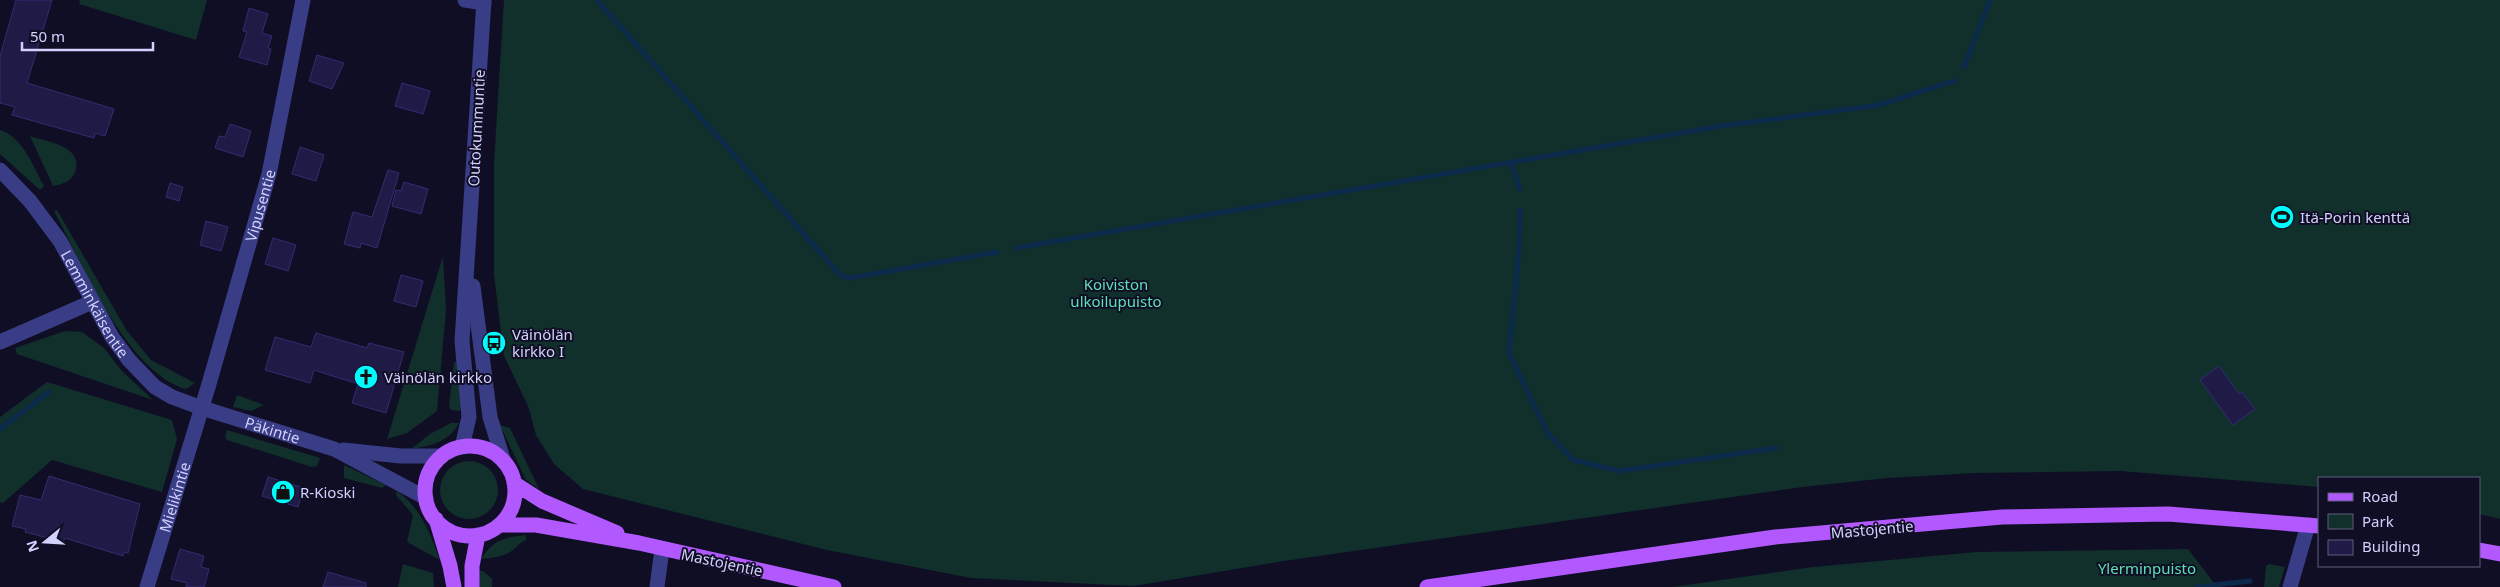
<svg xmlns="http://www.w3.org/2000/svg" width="2500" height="587" font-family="'Noto Sans',sans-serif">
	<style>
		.green { fill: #112f2b }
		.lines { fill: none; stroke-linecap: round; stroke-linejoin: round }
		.stream { stroke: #0c2a4b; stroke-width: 5 }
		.building { fill: #1f1a46; stroke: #332c73 }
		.minor { stroke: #393d85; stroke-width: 15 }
		.major { stroke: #b159ff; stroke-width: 15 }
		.labels { text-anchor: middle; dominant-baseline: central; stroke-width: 4; stroke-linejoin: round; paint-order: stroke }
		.street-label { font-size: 15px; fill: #d3d2ff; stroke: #100e25 }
		.poi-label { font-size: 15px; fill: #d3d2ff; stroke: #100e25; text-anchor: start }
		.park-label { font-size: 15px; fill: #5ce2b3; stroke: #100e25 }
	</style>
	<rect width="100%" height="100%" fill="#100e25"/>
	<path class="green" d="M80,0h127l-11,40 -117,-36z
		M504,0h1996v519l-21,-5v-36h-160v9l-199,-16 -145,2 -87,5 -86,9 -518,74 -150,25 -163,-8 -144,-28 -244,-61 -29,-25 -18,-29 -8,-29 -24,-50 -10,-81v-113z
		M0,130c23,7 33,36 44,56l-4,4 -40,-36z
		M30,136c18,6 54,10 45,36 -4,10 -12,12 -22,14z
		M57,210l70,121 24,29 44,23 -9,6c-59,-16 -104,-126 -132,-178z
		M443,256l3,55 -9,100 -30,22 -20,6z
		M65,331l17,1 22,16 17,22 32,30 -136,-46 -2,-6z
		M454,362h3l5,46 -3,3 -8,-1 -2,-4z
		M47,382l125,38 5,19 -15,53 -110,-32 -49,43 -3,-1v-85z
		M237,395l27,10 -13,6 -18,-4z
		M451,423h8c-10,19 -28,23 -48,26l19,-15z
		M500,425l10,3 29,61 -13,-9z
		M227,430l93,28 -3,8 -5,1 -85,-27 -2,-3z
		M440 490a29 29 0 1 1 58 0a29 29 0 1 1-58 0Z
		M344,465l42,20 -4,3 -38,-10z
		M397,491c25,19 32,40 43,69l-33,-18 6,-27 -17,-20z
		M526,535v5c-7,3 -8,6 -13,10 -9,7 -21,8 -32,9 13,-20 22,-21 45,-24z
		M2188,549l29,38h-545l141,-20 164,-15z
		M403,564l30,9 1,14h-36z
		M2269,564l16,3 -6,20h-15l2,-21z
		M478,571h5l9,8v8h-13z"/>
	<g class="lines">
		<path class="stream" d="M597,0l244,276 9,2 147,-26
			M1964,67l26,-67
			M1511,162l9,28
			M1520,209l-1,42 -10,102 38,79 26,28 47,11 156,-23
			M1016,248l705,-122 158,-21 75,-24
			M0,429l49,-37
			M2197,587l53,-6"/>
	</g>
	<path class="building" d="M16,0h36l-25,83 87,26 -9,27 -10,-3 -1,5 -82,-23 3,-8 -15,-4v-47z
		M249,8l19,6 -6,19 10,3 -4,12 3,1 -4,16 -28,-8 8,-25 -4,-1z
		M317,55l27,8 -12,26 -23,-8z
		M402,83l28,8 -7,23 -28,-8z
		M230,124l21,7 -8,26 -28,-9 4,-12 6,1z
		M300,147l24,8 -8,26 -24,-7z
		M388,170l11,3 -22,75 -16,-5 -1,5 -16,-4 9,-32 19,5z
		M404,182l24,7 -7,25 -29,-8 4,-16 5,1z
		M170,183l13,4 -4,14 -13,-4z
		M206,221l22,6 -7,24 -21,-6z
		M273,238l23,7 -8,26 -23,-7z
		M401,275l22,6 -7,26 -22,-6z
		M316,333l51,15 2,-5 35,9 -18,61 -34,-10 6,-19 -44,-14 -4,13 -45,-13 10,-33 36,10z
		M2219,366l20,28 3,-2 13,17 -22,16 -33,-45z
		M49,476l91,28 -12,49 -4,-1 -1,4 -58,-18 -2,4 -38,-10 1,-3 -14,-3 8,-31 21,5z
		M268,477l36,11 -6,19 -36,-11z
		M180,549l24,7 -3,11 8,2 -5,18h-18l1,-4 -16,-4z
		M328,572l38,11v4h-43z"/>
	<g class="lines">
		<g class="minor">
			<path d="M465,0l19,3"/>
			<path id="s1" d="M0,170l30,31 30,40 52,96 17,23 26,27 17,10 30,11 132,41 92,49"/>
			<path d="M473,286l17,131 14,45"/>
			<path d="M0,342l92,-40"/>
			<path d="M462,447l7,-30 -7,-76 22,-341"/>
			<path d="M343,450l58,6h41"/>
			<path id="s2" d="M147,587l62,-203 60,-210 34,-174"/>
			<path d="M657,587l5,-38"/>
			<path d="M2290,587l18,-62"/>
		</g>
		<path class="major" d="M425 491a45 45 0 1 1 90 0a45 45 0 1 1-90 0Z
			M514,483l28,18 75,32
			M436,519l14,47 4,21
			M499,525h37l103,18 195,44
			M2479,550l21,4
			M472,587v-21l6,-31
			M1427,587l348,-50 227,-20 166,-3 151,12"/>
	</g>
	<defs>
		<g id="stadium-disc" transform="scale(1.25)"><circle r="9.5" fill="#00fdfd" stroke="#100e25"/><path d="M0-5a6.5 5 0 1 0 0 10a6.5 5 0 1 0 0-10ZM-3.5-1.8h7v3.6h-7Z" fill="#111"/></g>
		<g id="bus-disc" transform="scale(1.25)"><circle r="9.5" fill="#00fdfd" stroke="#100e25"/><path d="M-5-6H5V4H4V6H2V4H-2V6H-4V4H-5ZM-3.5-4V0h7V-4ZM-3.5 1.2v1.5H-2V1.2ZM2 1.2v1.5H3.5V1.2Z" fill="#111"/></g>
		<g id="church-disc" transform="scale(1.25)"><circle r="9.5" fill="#00fdfd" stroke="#100e25"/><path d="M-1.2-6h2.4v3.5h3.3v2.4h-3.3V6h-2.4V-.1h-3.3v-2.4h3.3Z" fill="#111"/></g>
		<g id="shop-disc" transform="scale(1.25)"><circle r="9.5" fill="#00fdfd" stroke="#100e25"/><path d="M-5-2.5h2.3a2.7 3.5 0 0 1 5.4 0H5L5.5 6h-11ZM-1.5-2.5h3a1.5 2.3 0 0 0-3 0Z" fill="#111"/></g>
	</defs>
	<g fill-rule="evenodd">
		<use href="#stadium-disc" x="2282" y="217"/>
		<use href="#bus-disc" x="494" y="343"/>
		<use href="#church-disc" x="366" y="377"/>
		<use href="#shop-disc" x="283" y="492"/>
	</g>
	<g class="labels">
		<g class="street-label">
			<text transform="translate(476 128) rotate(-87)">Outokummuntie</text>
			<text stroke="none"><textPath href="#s2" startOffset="398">Vipusentie</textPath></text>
			<text stroke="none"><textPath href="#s1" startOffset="165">Lemminkäisentie</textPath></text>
			<text stroke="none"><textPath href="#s1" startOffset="394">Päkintie</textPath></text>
			<text stroke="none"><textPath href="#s2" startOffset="94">Mielikintie</textPath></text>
			<text transform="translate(1872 529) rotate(-5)">Mastojentie</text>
			<text transform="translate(722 562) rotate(12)">Mastojentie</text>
		</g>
		<g class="poi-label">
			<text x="2300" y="217">Itä-Porin kenttä</text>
			<text x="512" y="334">Väinölän<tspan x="512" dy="17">kirkko I</tspan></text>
			<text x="384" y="377">Väinölän kirkko</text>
			<text x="300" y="492">R-Kioski</text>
		</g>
		<g class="park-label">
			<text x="1116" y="284">Koiviston<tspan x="1116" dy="17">ulkoilupuisto</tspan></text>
			<text x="2147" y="568">Ylerminpuisto</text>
		</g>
	</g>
	<rect x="2318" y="477" width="162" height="90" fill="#100e25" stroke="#5e5c7c"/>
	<rect x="2328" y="493" width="25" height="8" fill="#b159ff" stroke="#5e5c7c"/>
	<text x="2362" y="502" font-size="15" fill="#d3d2ff">Road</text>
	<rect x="2328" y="514" width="25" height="15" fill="#112f2b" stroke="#5e5c7c"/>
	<text x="2362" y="527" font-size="15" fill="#d3d2ff">Park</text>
	<rect x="2328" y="540" width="25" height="15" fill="#1f1a46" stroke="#5e5c7c"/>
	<text x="2362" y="552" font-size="15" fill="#d3d2ff">Building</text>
	<g transform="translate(45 542) rotate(252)" stroke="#100e25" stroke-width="4" paint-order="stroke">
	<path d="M0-4L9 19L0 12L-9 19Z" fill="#d3d2ff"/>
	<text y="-8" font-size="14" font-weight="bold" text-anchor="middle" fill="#d3d2ff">N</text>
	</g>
	<path d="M22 42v8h131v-8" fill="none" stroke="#d3d2ff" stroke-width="2.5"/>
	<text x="30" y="42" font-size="15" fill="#d3d2ff" stroke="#100e25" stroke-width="4" paint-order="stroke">50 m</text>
</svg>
